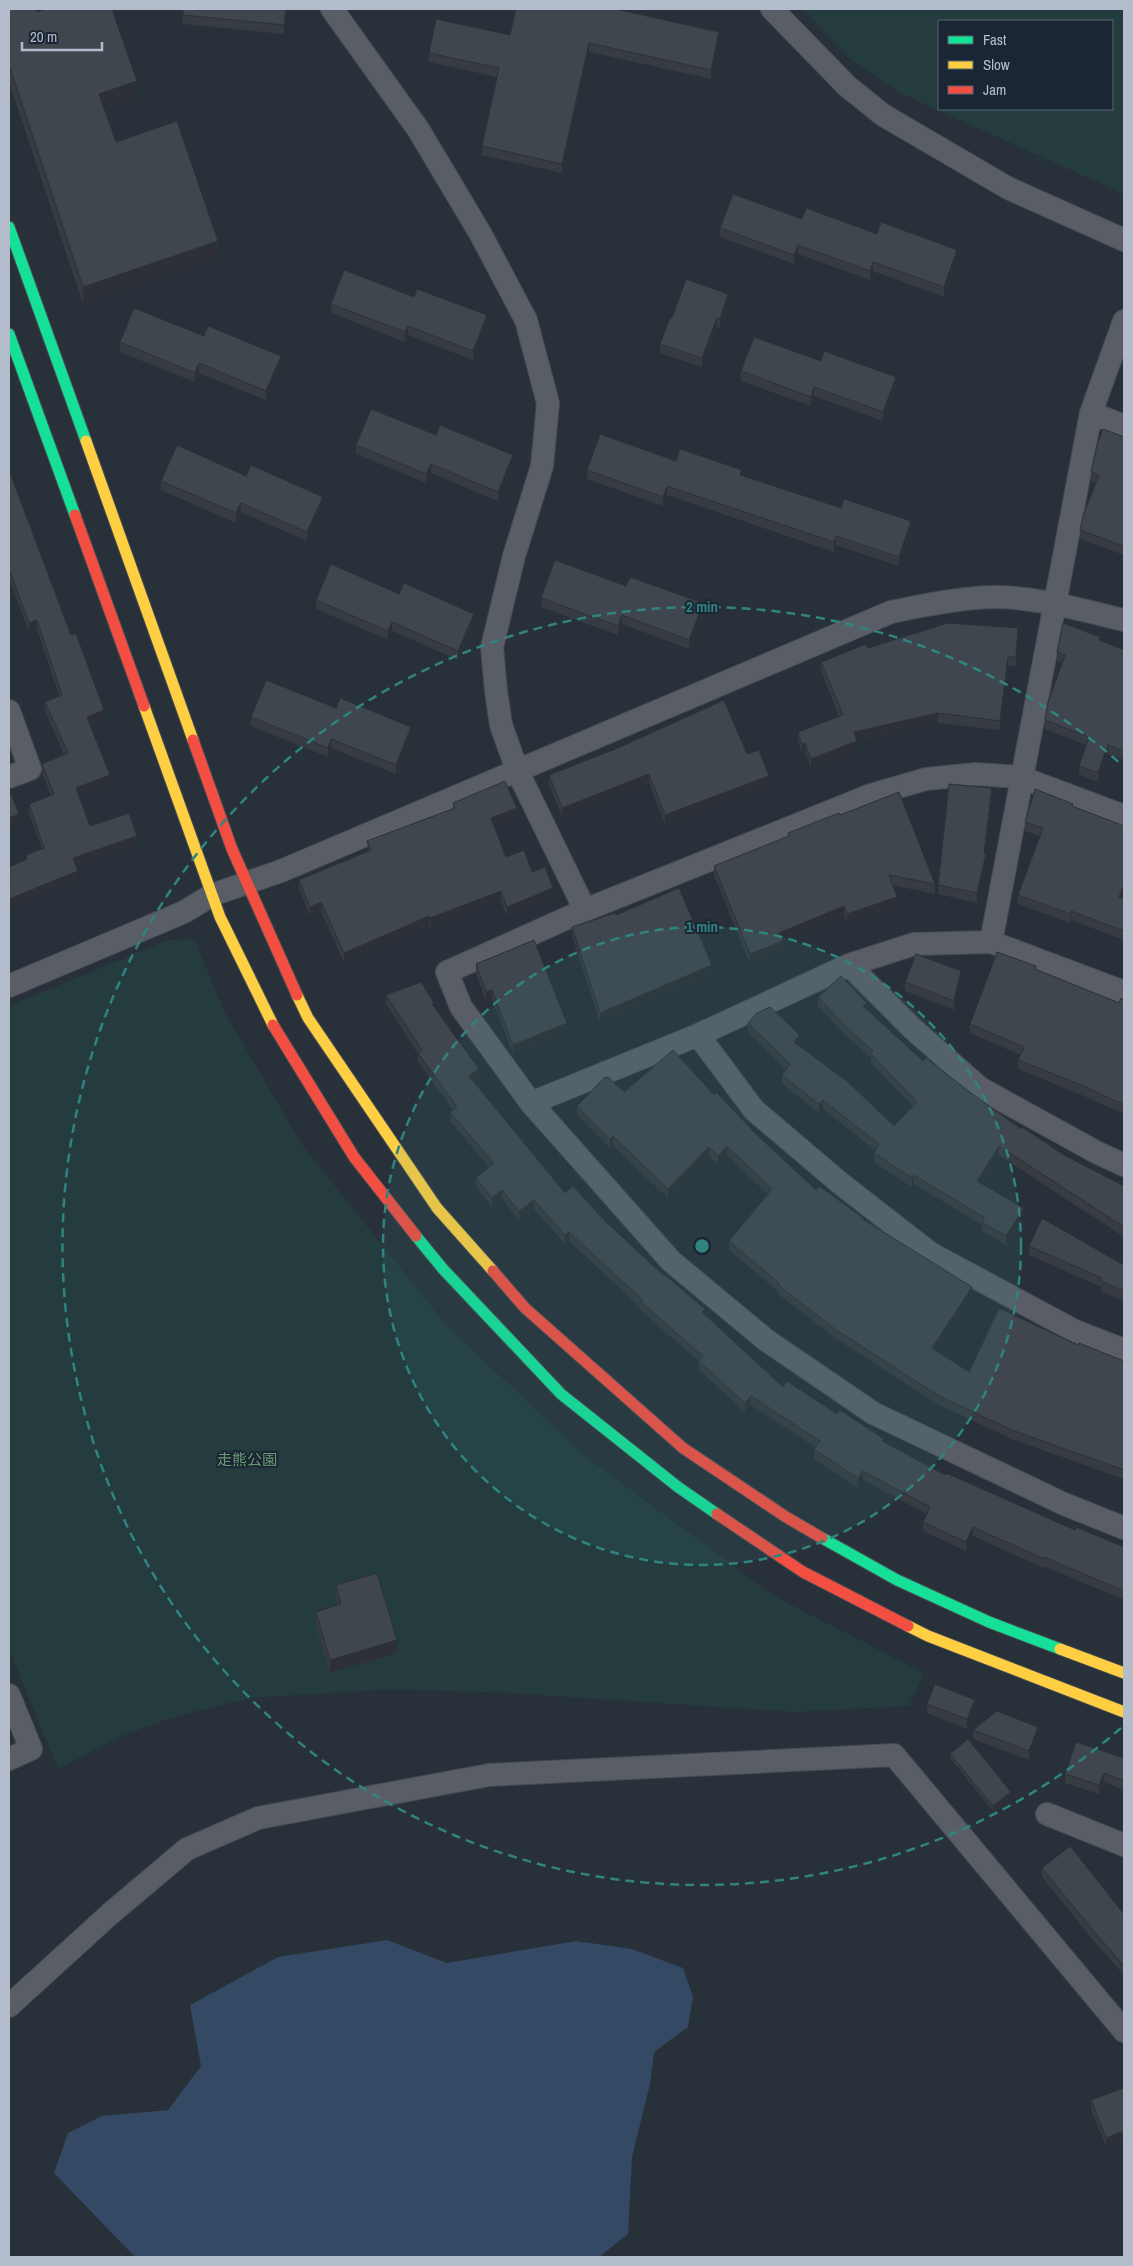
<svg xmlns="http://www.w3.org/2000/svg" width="1133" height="2266" font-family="'Archivo Narrow','Noto Sans JP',sans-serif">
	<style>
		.green { fill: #253c3f; fill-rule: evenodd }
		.water { fill: #334964 }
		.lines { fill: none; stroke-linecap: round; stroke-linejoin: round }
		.street-casing { stroke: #474c53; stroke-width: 24 }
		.fast-casing { stroke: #474c53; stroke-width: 13 }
		.slow-casing { stroke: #474c53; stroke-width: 13 }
		.jam-casing { stroke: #474c53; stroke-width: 13 }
		.street { stroke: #595e66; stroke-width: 22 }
		.fast { stroke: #16e098; stroke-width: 11 }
		.slow { stroke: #ffcf43; stroke-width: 11 }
		.jam { stroke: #f24e42; stroke-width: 11 }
		.wall { fill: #373c43 }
		.shaded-wall { fill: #2d3137 }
		.building { fill: #40464e; stroke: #2d3137 }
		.ring { fill: none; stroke: #308480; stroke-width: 2.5; stroke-dasharray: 9 6 }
		.labels { text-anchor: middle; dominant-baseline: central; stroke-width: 4; stroke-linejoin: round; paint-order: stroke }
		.park-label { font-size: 15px; fill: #689d72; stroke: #1b2634 }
		.centre { fill: #308480; stroke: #1b2634; stroke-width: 2.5 }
		.ring-label { font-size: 15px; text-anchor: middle; font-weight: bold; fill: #308480; stroke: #1b2634; stroke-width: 4; stroke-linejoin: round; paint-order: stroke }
	</style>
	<rect width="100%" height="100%" fill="#283039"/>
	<path class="green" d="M803,9h321v185l-226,-102 -49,-34zM939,21h173v88h-173z
		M194,939l30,72 78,134 145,181 138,130 189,140 150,77 -15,33 -114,6 -287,-19 -117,-4 -141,9 -77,19 -56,21 -59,31 -49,-120v-643l159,-66z"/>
	<path class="water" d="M387,1940l60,23 129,-22 56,8 51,19 10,29 -5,30 -34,25 -4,32 -18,73 -4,77 -29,23h-464l-81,-84 14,-40 34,-17 66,-6 33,-44 -11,-61 88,-48z"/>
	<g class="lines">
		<g class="street-casing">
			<path id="street" d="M332,9l86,120 62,104 46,87 22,83 -6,63 -28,90 -22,91 4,44 5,34 16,45 68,140
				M772,9l75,77 36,29 125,73 116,52
				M1091,413l33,13
				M9,711l21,58 -21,8
				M1124,816l-104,-39 -44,-3 -50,5 -55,16 -286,115 -138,62 14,35 70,96 140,158 95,79 107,73 191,91 60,24
				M991,942l133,50
				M849,965l64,64 67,59 116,64 28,13
				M9,986l175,-74 28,-17 69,-24 610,-259c33,-7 68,-14 102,-15 44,0 88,13 131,23
				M698,1035l56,75 86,73 90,70 145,78 49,19
				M531,1103l167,-68 151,-70 65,-21 77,-2 100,-529 33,-92
				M9,1695l22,54 -22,10
				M1047,1814l77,31
				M9,2006l101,-92 77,-65 71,-31 231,-43 405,-20 230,276"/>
		</g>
		<g class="fast-casing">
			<path id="fast" d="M9,227l77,214
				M9,334l66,181
				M416,1236l27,33 118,125 117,93 39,27
				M822,1538l75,42 92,42 71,27"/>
		</g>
		<g class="slow-casing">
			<path id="slow" d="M86,441l107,299
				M144,706l76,211 53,108
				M297,995l11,23 129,190 56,63
				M908,1626l20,10 196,76
				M1060,1649l64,24"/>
		</g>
		<g class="jam-casing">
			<path id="jam" d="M75,515l69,191
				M193,740l39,109 65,146
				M273,1025l81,132 62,79
				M493,1271l32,37 158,140 103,69 36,21
				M717,1514l86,58 105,54"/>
		</g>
		<use href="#street" class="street"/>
		<use href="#fast" class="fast"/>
		<use href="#slow" class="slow"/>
		<use href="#jam" class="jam"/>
	</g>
	<path class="wall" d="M9,9l28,3 100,87 -32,11 11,32 102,117 -135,45 -74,-222z
		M287,9l-3,25 -101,-10v-9z
		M510,35l209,6 -8,38 -122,-27 -27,121 -80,-18v-9l15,-69 -68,-15v-9z
		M802,219l75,15 80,25 -13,38 -71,-26 -3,9 -72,-26 -4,10 -74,-27v-9z
		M728,303l-8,25 -3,-1 -15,40 -42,-14v-9l12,-26z
		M331,304l156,20 -14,36 -65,-25 -3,7 -74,-29z
		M120,342l161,23 -15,35 -67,-27 -4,9 -75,-30z
		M821,361l75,25 -13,35 -69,-25 -3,10 -70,-25v-10z
		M436,435l77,29 -15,37 -67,-28 -5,10 -70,-29v-9z
		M1124,437v118l-44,-16v-9l16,-47 -5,-2v-9z
		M676,461l66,14 169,56 -12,35 -63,-21 -2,7 -167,-57 -4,11 -76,-27v-9z
		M9,470l62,165 33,84 -14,6 20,59 -31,12 11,30 47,19 -61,21 2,14 -52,-21v-4l16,-6 -13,-36v-9l22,-8 -9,-23v-9l22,-9 -19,-44v-9l14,-6 -22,-67 -8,3 -20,-54z
		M246,476l77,30 -16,35 -66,-29 -5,11 -75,-33v-9z
		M541,598l162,15 -14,36 -67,-25 -4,11 -77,-28z
		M316,600l158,23 -16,37 -66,-29 -4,9 -72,-31z
		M1018,637l-2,29h-8l-8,64 -62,-7 -81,18v9l-46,18 -6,-16 -3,1 -4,-12v-9l41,-16 -18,-45v-9l47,-14z
		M1100,641l24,9v110l-16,-6 -10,28 -19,-7v-9l7,-21 -41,-16v-9l18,-57 -6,-2v-9z
		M251,717l160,19 -15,38 -65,-26 -3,9 -77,-31z
		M747,754l22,31 -104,40 -16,-42 -87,34 -13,-33v-9z
		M992,797l-7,56 1,10 -9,40 -39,-9v-9z
		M453,803l64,14 -23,9 12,31 26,15 21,26 -46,18 -6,-16 -71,28 -1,-3 -85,37 -23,-51 -11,5 -11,-27v-9l69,-29 -1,-10 86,-32z
		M1073,807l51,86 -2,5 2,1v41l-53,-20 -1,3 -52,-19v-9l22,-59 -15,-5v-9z
		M840,815l95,69v10l-43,-9 5,21 -50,17 -3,-8 -62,26 1,10 -33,13 -36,-89v-9l74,-29v-4z
		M616,915l96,60 -112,47 -28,-86v-9z
		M476,964l91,69 -54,21 -21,-55 -6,2 -10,-27z
		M1036,969l83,34 5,-3v114l-40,-18 -66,-27v-9l2,-5 -50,-22v-9z
		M961,980l-7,30 -49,-19v-9z
		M386,995l48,11 45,72 -6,4 92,111 40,28 100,94 78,72 54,27 47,28 61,33 130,55 49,17v53l-80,-34v2l-71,-32 -7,15 -43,-20v-9l4,-8 -64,-34 -5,8 -44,-29v-10l1,-2 -64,-42 -6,7 -46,-42v-9l-58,-50v-3l-72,-67 -4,3 -31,-35 -15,11 -17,-21 -10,8 -16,-20v-9l13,-11 -39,-46v-9l3,-2 -35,-48v-8l-32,-50z
		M818,997l49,12 56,52 48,32 50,36 43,26 60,31v51l-125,-82 -17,29 42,33 -18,28 -24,-14v-6l-68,-41 -2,3 -38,-25v-9l2,-2 -53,-42 -4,4 -37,-29v-9l4,-5 -38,-38v-9l52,22h-1l95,81 19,-19 -42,-44v-5l-27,-24 -26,-28z
		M624,1092l90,3 102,95 46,29 110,78 -36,54 33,21 109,-27 46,16v118l-112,-40 -73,-34 -104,-67 -57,-44v-3l-49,-41v-9l39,-47 -41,-38 -9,9 -9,-9 -41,42 -55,-52 -3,2 -33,-33v-9z
		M1029,1246l93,18 2,-4v41l-23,-10v-4l-72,-32z
		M336,1585l61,68 -67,20 -14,-48v-13l22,-7 -2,-6z
		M927,1704l48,5 -8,20 -40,-16z
		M973,1730l65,6 -9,24 -56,-21z
		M950,1754l61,43 -18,14 -43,-53z
		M1124,1758v32l-20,-8 -5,12 -34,-11v-9z
		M1042,1868l82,46v61l-32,-36 -50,-62z
		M1124,2088l-18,59 -15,-37v-10z"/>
	<path class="shaded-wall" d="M286,9h1l-3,25v-9z
		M719,32v9l-8,38v-9z
		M589,43v9l-27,121v-9z
		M137,81v18l-38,13v-18z
		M218,241v18l-135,45v-17z
		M798,245v9l-4,10v-9z
		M957,250v9l-13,38v-10z
		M873,262v9l-3,9v-9z
		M728,294v9l-8,25v-9z
		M487,315v9l-14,36v-9z
		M717,318v9l-15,40v-9z
		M408,326v9l-3,7v-10z
		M281,356v9l-15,35v-9z
		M199,363v10l-4,9v-9z
		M896,377v9l-13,35v-9z
		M814,387v9l-3,10v-9z
		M513,455v9l-15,37v-9z
		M431,464v9l-5,10v-9z
		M667,486v9l-4,11v-9z
		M323,497v9l-16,35v-9z
		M241,503v9l-5,11v-10z
		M911,521v10l-12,35v-9z
		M836,536v9l-2,7v-10z
		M703,603v10l-14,36v-9z
		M474,614v9l-16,37v-9z
		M622,615v9l-4,11v-9z
		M37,620v9l-8,3v-9z
		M392,622v9l-4,9v-9z
		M1018,628v9l-2,29v-9z
		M1008,657v9l-8,64v-9z
		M104,710v9l-17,7v-9z
		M938,713v10l-84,18v-9z
		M411,727v9l-15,38v-9z
		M331,739v9l-3,9v-9z
		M857,741v9l-46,18v-9z
		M805,743v9l-3,1v-9z
		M1108,745v9l-10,28v-9z
		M649,774v9l-87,34v-9z
		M110,775v9l-34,13v-9z
		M769,776v9l-104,40v-10z
		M992,788v9l-8,65v-9z
		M517,808v9l-26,11v-10z
		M19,814v9l-10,4v-9z
		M137,836v9l-64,22v-9z
		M986,854v9l-9,40v-10z
		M78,871v9l-69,28v-9z
		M1124,884v9l-5,13v-9z
		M553,888v10l-46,18v-9z
		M501,891v9l-71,28v-10z
		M897,897v9l-50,17v-9z
		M321,902v9l-11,5v-9z
		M844,906v9l-65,27v-9z
		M1071,911v9l-1,3v-9z
		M429,916v9l-85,37v-9z
		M783,941v10l-33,13v-10z
		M712,965v10l-112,47v-9z
		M961,971v9l-7,30v-9z
		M492,990v9l-6,2v-9z
		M567,1023v10l-54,21v-9z
		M800,1035v10l-6,6v-9z
		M479,1069v9l-10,7v-9z
		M823,1100v9l-4,4v-9z
		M613,1136v10l-3,2v-9z
		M727,1146v10l-9,9v-9z
		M999,1146v9l-22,35v-9z
		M709,1147v9l-41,42v-9z
		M914,1175v9l-2,3v-9z
		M502,1190v9l-10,8v-9z
		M534,1200v9l-15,11v-9z
		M1024,1208v9l-18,28v-9z
		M569,1232v9l-4,3v-9z
		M972,1287v10l-40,60v-9z
		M751,1396v9l-6,7v-9z
		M863,1471v9l-5,8v-10z
		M973,1527v9l-7,15v-9z
		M397,1640v13l-67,20v-13z
		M975,1700v9l-8,20v-10z
		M1038,1727v9l-9,24v-9z
		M1104,1773v9l-5,12v-9z
		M1011,1792v5l-18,14v-5z
		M1124,2131v9l-18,7v-9z"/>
	<path class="building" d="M9,9h27l1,3 9,-3h66l25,72 -38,13 17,48 61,-21 41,120 -135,46 -74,-222z
		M183,9h103l-2,16 -101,-10z
		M516,9h99l104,23 -8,38 -122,-27 -27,121 -80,-18 17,-78 -70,-15 7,-34 74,16z
		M733,194l69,25 4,-11 71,26 4,-12 76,28 -13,37 -71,-25 -3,9 -72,-26 -4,10 -74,-27z
		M344,270l70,27 3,-8 70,26 -14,36 -65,-25 -3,6 -74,-28z
		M686,279l42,15 -8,25 -3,-1 -15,40 -42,-14 10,-26h2z
		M134,308l70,28 4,-10 73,30 -15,35 -67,-28 -4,10 -75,-31z
		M754,337l67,24 3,-10 72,26 -13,35 -69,-25 -3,10 -70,-26z
		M371,409l65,26 4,-10 73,30 -15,37 -67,-28 -5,10 -70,-29z
		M1103,429l21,8v109l-44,-16 3,-14 16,-41 -8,-3 6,-27z
		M600,434l76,27 4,-12 62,21 -2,5 101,33 3,-9 67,22 -12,36 -63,-21 -2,6 -167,-56 -4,11 -76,-27z
		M177,445l69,31 5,-11 72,32 -16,35 -66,-29 -5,10 -75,-32z
		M9,470l62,165 5,-2 28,77 -17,7 23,58 -34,13 14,38 39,-13 8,23 -64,22 5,13 -69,28v-32l18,-8 -1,-4 18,-7 -15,-44 25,-10 -12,-30 26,-11 -23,-51 17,-7 -25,-75 -8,3 -20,-54z
		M555,560l71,26 4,-9 73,26 -14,37 -67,-25 -4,11 -77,-28z
		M331,564l68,30 5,-11 70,31 -16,37 -66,-29 -4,9 -72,-31z
		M948,623l70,5 -2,29h-8l-8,64 -62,-8 -84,19 3,9 -46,18 -6,-16 -3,1 -4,-12 45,-17 -22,-53 45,-18 2,4z
		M1063,623l37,14 -1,3 25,10v101l-16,-6 -10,28 -19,-7 10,-29 -44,-17 3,-18 17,-47 -8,-3z
		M266,680l70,28 4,-10 71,29 -15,38 -65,-26 -3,9 -77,-31z
		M724,700l23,54 12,-4 10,26 -104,39 -16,-41 -87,34 -13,-33 69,-27z
		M505,781l12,27 -26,10 15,39 18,-7 8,22 13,-5 8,21 -46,19 -6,-16 -71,27 -1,-2 -85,37 -23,-51 -11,5 -11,-27 72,-30 -4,-9 88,-33 -2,-5z
		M949,784l43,4 -8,65 2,1 -9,39 -39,-8z
		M9,789l10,25 -10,4z
		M1035,789l38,15 -1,2 52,20v58l-5,13 5,2v32l-53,-20 -1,3 -52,-19 25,-67 -18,-6z
		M899,792l36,92 -46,-9 8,22 -50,17 -3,-8 -65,27 4,8 -33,13 -36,-88 75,-30 -1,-3 51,-20 1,2z
		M679,888l33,77 -112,48 -28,-86 43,-14 1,2z
		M534,940l33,83 -54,22 -21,-55 -6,2 -10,-28z
		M997,952l39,14 -1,3 84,34 2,-5 3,2v105l-40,-19 -66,-26 6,-13 -54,-23z
		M916,954l45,17 -7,30 -49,-19z
		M841,976l26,27 -4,3 60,55 3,-3 45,35 50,36 1,-2 42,28 60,31v41l-125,-81 -22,35 47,27 -18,28 -24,-14 2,-5 -70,-42 -2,3 -38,-25 5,-9 -56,-44 -4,4 -37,-29 8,-11 -42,-41 9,-10 13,-6 30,28 -6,7 54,40 46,44 23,-24 -46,-48 2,-3 -29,-26 -26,-28z
		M421,982l13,21 -2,1 47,65 -10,7 96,117 8,-7 32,35 59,55 1,-1 40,34 -3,3 81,75 4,-6 50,33 3,-4 44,29 -2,2 63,34 1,-2 129,57 1,-3 48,20v44l-80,-34v2l-71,-32 -7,15 -43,-20 7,-15 -67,-36 -5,7 -44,-29 6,-8 -69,-45 -6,7 -46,-42 4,-5 -62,-54 2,-2 -74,-68 -4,3 -31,-35 -15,11 -17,-21 -10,8 -16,-20 18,-15 -44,-51 7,-5 -39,-54 4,-3 -36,-55z
		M673,1050l41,45 2,-3 42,44 58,54 3,-4 43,31 -1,1 111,69 -40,61 37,24 30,-64 79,37 1,-2 45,18 -1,3 1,1v105l-112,-40 -73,-34 -104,-67 -57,-44 1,-2 -50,-42 43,-52 -45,-43 -9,10 -9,-9 -41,42 -55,-53 -3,3 -33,-33 27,-28 4,-1 16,15z
		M1042,1218l80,46 2,-4v31l-23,-10 1,-3 -73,-32z
		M377,1573l20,67 -67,20 -14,-48 25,-8 -5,-19z
		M935,1684l40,16 -8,19 -40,-15z
		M997,1711l41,16 -9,24 -56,-21z
		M968,1739l43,53 -18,14 -43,-52z
		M1076,1742l48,16v23l-20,-8 -5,12 -34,-11z
		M1070,1846l54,68v52l-32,-37 -50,-61z
		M1124,2088v43l-18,7 -15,-38z"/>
	<circle cx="702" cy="1246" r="319" fill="#308480" fill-opacity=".12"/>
	<g class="ring">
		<circle cx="702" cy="1246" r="319"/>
		<path d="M1121 1728A639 639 0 1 1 1121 764"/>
	</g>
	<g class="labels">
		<g class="park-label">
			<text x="247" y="1459">走熊公園</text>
		</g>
	</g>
	<circle cx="702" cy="1246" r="8" class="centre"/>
	<g class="ring-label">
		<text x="702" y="612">2 min</text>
		<text x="702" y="932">1 min</text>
	</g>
	<rect width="1133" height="2266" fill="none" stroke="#b2bcca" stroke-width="20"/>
	<rect x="938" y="20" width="175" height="90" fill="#1b2634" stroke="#576270"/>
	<rect x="948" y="36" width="25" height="8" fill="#16e098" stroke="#576270"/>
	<text x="983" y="45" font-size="15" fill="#b2bcca">Fast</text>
	<rect x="948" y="61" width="25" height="8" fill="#ffcf43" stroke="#576270"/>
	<text x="983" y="70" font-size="15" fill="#b2bcca">Slow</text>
	<rect x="948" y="86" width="25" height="8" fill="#f24e42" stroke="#576270"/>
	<text x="983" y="95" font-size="15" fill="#b2bcca">Jam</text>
	<path d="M22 42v8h80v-8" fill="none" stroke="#b2bcca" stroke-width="2.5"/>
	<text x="30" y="42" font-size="15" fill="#b2bcca" stroke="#1b2634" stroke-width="4" paint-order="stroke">20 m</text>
</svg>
